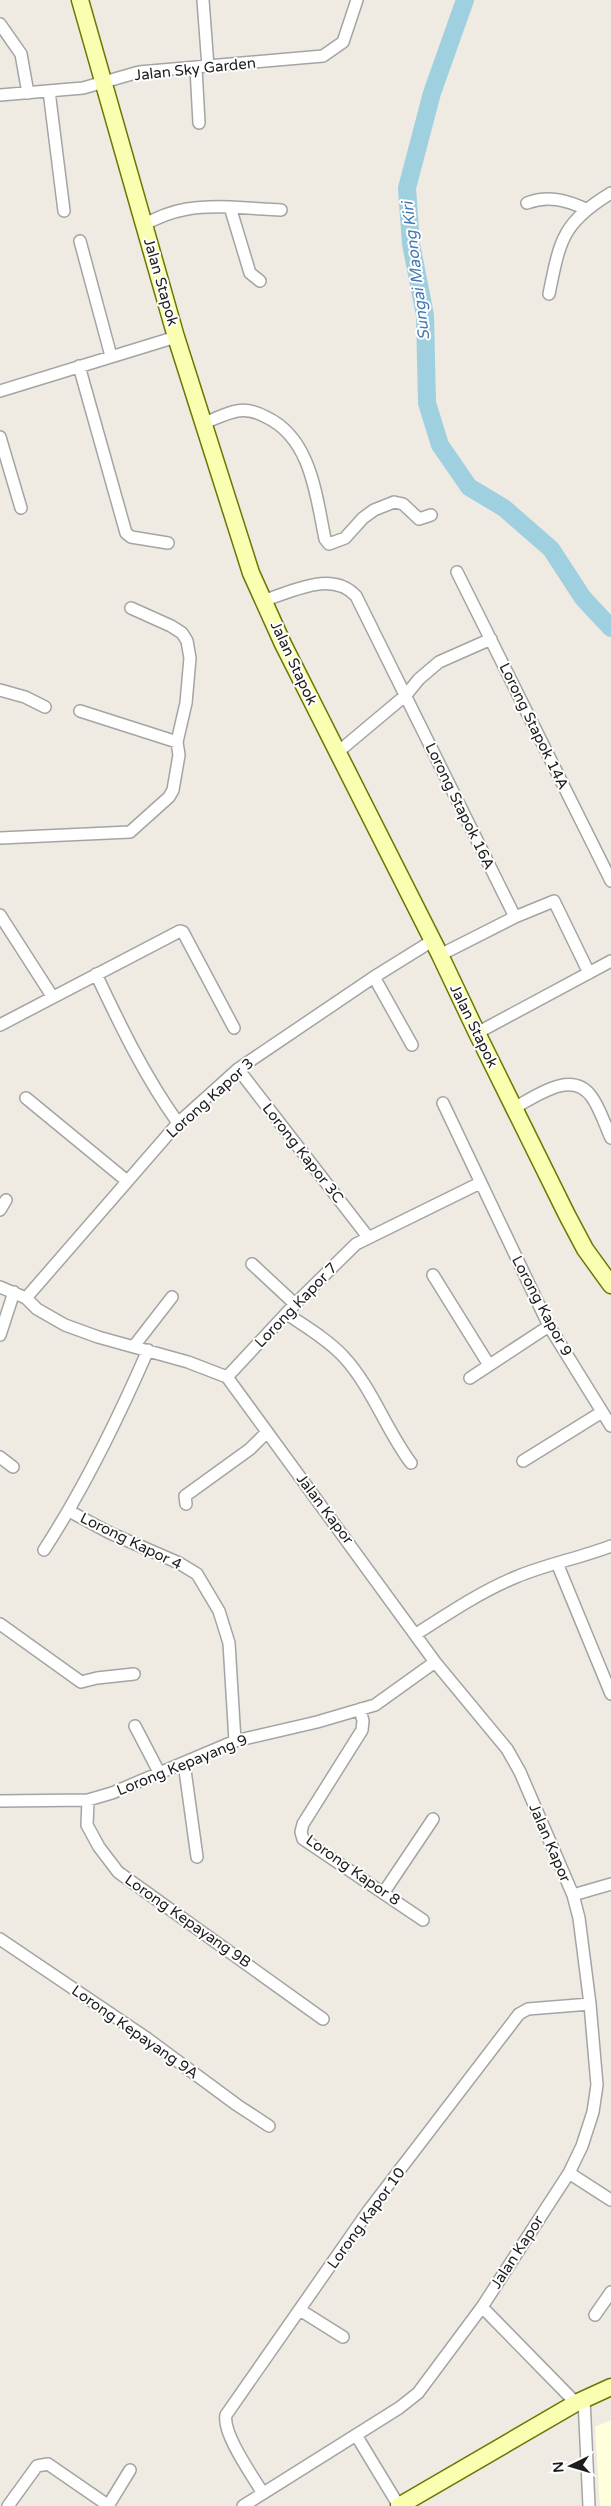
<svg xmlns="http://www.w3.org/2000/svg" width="611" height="2506" font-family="'Varela Round',sans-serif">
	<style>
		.education { fill: #ffffdb }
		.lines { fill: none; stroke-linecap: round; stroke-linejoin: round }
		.river { stroke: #9fd0e0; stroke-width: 18 }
		.street-casing { stroke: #a4a4a4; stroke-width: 14 }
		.secondary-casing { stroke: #697800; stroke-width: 19 }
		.street { stroke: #fff; stroke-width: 11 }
		.secondary { stroke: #f9feb1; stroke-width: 16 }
		.labels { text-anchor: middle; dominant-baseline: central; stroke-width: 4; stroke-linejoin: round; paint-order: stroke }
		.street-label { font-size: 15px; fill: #1d1d1d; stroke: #fff }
		.water-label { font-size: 16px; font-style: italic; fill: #437ab2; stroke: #fff }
	</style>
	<rect width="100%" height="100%" fill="#efebe2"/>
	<path class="education" d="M611,2420v86h-11l-5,-79z"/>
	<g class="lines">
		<path class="river" d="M465,0l-33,93 -25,95 4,56 14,71 2,88 13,42 29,42 35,21 47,41 32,49 28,30"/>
		<g class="street-casing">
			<path id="street" d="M203,0l5,67
				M0,24l21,30 7,39
				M196,68l3,55
				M49,91l15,120
				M0,95l83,-7 56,-16 184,-16 20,-14 14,-42
				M527,203c21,-8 39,-3 59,6
				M230,207l51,3
				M144,225c29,-17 54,-19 86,-18l20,66 10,8
				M80,241l31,115
				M549,294c11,-54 13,-71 62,-101
				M79,366l47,167 5,4 37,6
				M0,391l176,-54
				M204,423c11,-4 22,-10 33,-12 10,-2 20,1 29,6 45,21 50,78 59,122l4,5 16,-6 18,-20 11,-8 20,-8 9,2 16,15 12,-4
				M0,437l21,71
				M457,572l154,309
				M265,600c29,-9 67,-30 91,-4l159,321
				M0,690l25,7 20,10
				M80,711l97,31
				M338,752l68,-57 13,-16 20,-17 52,-23
				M0,838l130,-6 39,-35 4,-7 6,-35 -2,-13 9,-39 4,-45 -3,-17 -5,-8 -11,-7 -40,-18
				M0,915l52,81
				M440,955l75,-38 39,-16 35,72
				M96,974c25,53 48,101 82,149
				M374,977l38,68
				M0,1025l180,-94 3,1 51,96
				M477,1033l134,-72
				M238,1069l130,168
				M26,1098l101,83
				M443,1103l106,223 62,100
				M514,1108c21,-11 57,-39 77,-12 9,12 14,29 20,42
				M0,1210l6,-10
				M252,1264l43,40
				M433,1275l56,90
				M0,1287l26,11 11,11 28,16 33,12 90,25 39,15 208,285 72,87 13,23 53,123 6,23 11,86 7,81 -4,27 -11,34 -13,27 -87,134 -64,86 -19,15 -156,98
				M26,1298l152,-175 60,-54 136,-92 58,-36
				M287,1314c19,13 40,25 56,42 29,31 43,74 68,107
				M0,1335l14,-43
				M134,1346l38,-49
				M227,1377l68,-73 61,-60 124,-61
				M470,1378l79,-52
				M0,1457l13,10
				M523,1461l79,-49
				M186,1504l-1,-8 65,-47 17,-17
				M69,1511l41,22 69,30 18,11 22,37 10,32 6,98
				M44,1550c41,-63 74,-131 104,-200
				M557,1563l54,131
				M0,1624l81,58 16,-4 37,-4
				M416,1634c33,-21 64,-42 100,-57 31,-13 64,-19 95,-31
				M360,1709l3,12 -1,9 -59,94 -2,8 2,7 120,81
				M135,1726l25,48
				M184,1763l13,94
				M88,1800l-1,25 12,22 19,25 205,147
				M0,1801l88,-1 24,-7 123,-52 82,-19 58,-17 60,-43
				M384,1892l49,-73
				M573,1895l38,-11
				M0,1939l145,98 92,68 32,21
				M569,2173l42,27
				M482,2307l94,96
				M300,2310l43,27
				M595,2315l16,-23
				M584,2399l5,107
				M356,2435l43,71
				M262,2492c-10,-17 -40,-59 -36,-77l143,-205 150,-196 9,-5 62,-5
				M8,2506l29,-40 11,-2 61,42
				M108,2506l22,-36"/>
		</g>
		<g class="secondary-casing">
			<path id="secondary" d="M80,0l96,337 75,236 32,71 157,311 37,78 90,182 18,34 26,36
				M399,2506l177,-103 35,-16"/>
		</g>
		<use href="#street" class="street"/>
		<use href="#secondary" class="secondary"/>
	</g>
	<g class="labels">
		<g class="street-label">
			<text transform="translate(195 69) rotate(-6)">Jalan Sky Garden</text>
			<text transform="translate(161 282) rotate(74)">Jalan Stapok</text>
			<text transform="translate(294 663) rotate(65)">Jalan Stapok</text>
			<text transform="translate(534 726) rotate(64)">Lorong Stapok 14A</text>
			<text transform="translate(460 806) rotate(64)">Lorong Stapok 16A</text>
			<text transform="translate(474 1026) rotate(64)">Jalan Stapok</text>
			<text transform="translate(210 1098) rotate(-42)">Lorong Kapor 3</text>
			<text transform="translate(303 1153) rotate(52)">Lorong Kapor 3C</text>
			<text transform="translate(296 1305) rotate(-46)">Lorong Kapor 7</text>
			<text transform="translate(542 1306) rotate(62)">Lorong Kapor 9</text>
			<text transform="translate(325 1509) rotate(53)">Jalan Kapor</text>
			<text transform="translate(131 1541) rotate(26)">Lorong Kapor 4</text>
			<text transform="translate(182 1765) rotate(-22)">Lorong Kepayang 9</text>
			<text transform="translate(550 1843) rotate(67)">Jalan Kapor</text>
			<text transform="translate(353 1870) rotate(35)">Lorong Kapor 8</text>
			<text transform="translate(188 1921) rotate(35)">Lorong Kepayang 9B</text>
			<text transform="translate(135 2032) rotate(35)">Lorong Kepayang 9A</text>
			<text transform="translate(366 2218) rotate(-54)">Lorong Kapor 10</text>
			<text transform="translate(517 2252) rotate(-57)">Jalan Kapor</text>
		</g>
		<g class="water-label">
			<text transform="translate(416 271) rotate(-97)">Sungai Maong Kiri</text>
		</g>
	</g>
	<g transform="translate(571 2466) rotate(265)" stroke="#ffffff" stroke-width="4" paint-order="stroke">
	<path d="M0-4L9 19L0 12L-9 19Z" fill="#1d1d1d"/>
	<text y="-8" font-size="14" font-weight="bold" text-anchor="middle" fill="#1d1d1d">N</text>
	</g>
</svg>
